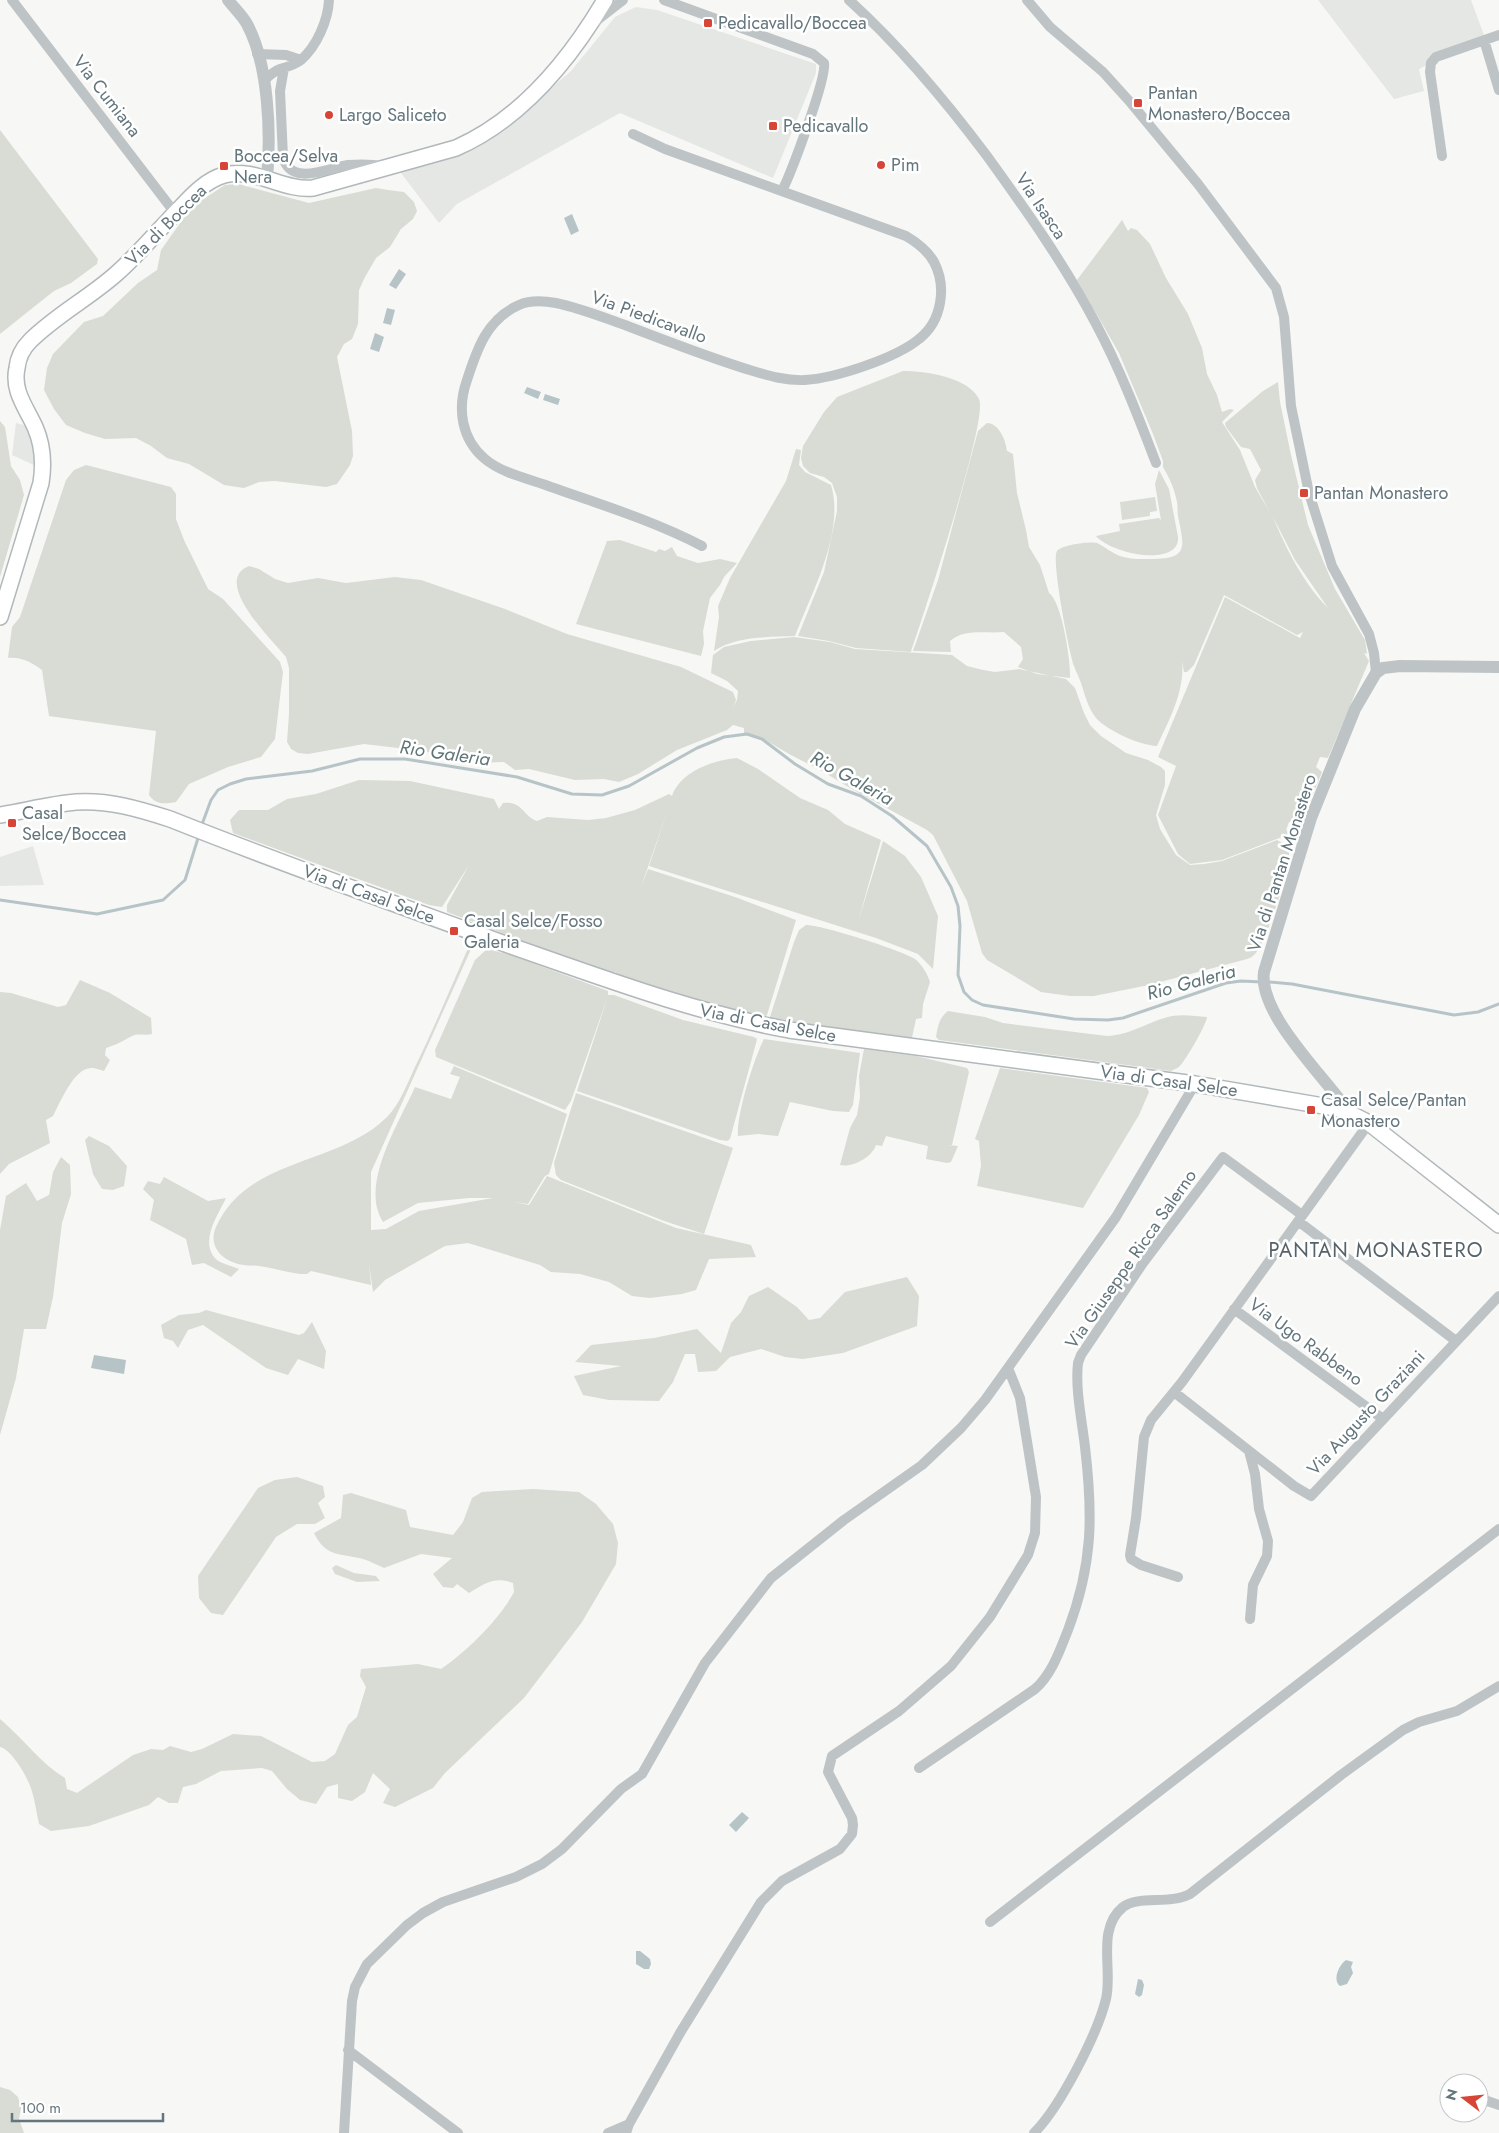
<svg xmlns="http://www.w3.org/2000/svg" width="1499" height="2133" font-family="Jost,sans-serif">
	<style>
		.built { fill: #e5e7e5 }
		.green { fill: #d8dcd4; fill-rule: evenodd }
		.water { fill: #b7c4c7 }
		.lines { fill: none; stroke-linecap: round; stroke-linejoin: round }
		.stream { stroke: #b7c4c7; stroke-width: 3 }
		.secondary-casing { stroke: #b1b8bb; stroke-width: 18 }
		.minor { stroke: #bec4c6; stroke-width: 10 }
		.tertiary { stroke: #bec4c6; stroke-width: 12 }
		.secondary { stroke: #fff; stroke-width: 15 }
		.poi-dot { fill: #d64536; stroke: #fff; stroke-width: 2 }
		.labels { text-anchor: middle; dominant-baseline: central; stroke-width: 5; stroke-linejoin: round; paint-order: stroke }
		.poi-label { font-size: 18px; fill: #64767d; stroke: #fff; text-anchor: start }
		.street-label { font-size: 18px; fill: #64767d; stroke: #fff }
		.water-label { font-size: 19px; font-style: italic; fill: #5f7578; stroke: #fff }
		.quarter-label { font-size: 20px; letter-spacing: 1px; fill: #566369; stroke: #fff }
	</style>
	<rect width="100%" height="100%" fill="#f7f7f5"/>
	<path class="built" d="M1318,0h153l13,35 -65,34 5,22 -30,8z
		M636,7l21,3 159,54v9l-43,105 -153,-65 -163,91 -18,19 -38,-50 100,-42 70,-60 44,-54z
		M16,423l15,4 5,39 -24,-11z
		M33,846l11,39 -44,1v-29z"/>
	<path class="green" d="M0,130l98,129 -1,5 -26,19 -17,8 -19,15 -35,28z
		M238,184l71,19 67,-15 12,2 16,2 10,10 3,9 -4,8 -12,10 -11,18 -14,11 -11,19 -6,13 -1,34 -6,15 -8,5 -7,13 15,74 1,25 -3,9 -13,19 -11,3 -51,-6 -16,1 -15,6 -20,-3 -35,-21 -22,-6 -16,-12 -15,-8 -31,1 -20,-6 -19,-8 -12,-16 -10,-19 3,-22 6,-14 31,-32 19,-6 35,-33 19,-13 4,-20 22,-31 19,-19 23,-15z
		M1122,220l6,11 3,-3 6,2 13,14 16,34 22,36 14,34 5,26 10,21 5,17 8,-3 4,1 -12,12 18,28 15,37 14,24 -12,-23 -2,-8 6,-10 -11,-21 -9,-2 -15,-20 -1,-4 38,-32 15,-9 2,20 11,53 17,70 27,64 30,51 2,14 -3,-1 5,8 -41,97 -8,-1 -4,10 6,5 -20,49 -13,1 -3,8 8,4 2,5 -14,-2 -60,23 -32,4 -12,-10 -20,-39 18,-49 -18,-9 67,-160 75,41 3,-6 -6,3 -73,-40 -30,70 -7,7h-3l-2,-11c3,29 -12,58 -25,85 -18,-1 -49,-15 -61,-28 -8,-10 -11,-23 -15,-35 -2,-6 -5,-11 -7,-17 -5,-14 -23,-107 -17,-115 4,-6 33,-10 40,-8 8,4 15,10 23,13 11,4 22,3 34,3 32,-1 31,-10 25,-38 -2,-7 -1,-13 -2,-19 -2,-12 -8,-25 -14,-35v-6l-10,-27 -34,-81 -42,-73zM1273,517l22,43 33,48c-24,-24 -42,-59 -55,-91z
		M903,371c22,0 65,6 76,28 10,20 -57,220 -68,253l-55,-4 -27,-7 -31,-5 26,-64 13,-61v-14l-5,-14 -8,-6 -14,-4 -7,-7 -2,-8 2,-12 21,-34 13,-15z
		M0,421l5,6 6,39 9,14 4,15 -24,82z
		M987,423c12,0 19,18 20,28l6,3 4,39 9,37 3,17 11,18 9,28c13,9 22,69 21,85l-33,-4 -19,-7 5,-8 -2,-12 -17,-15c-18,2 -39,-4 -54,9l1,11 -38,-1 25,-71 40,-149z
		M796,449l5,1 -2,15 6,7 26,13c14,47 -19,107 -36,151 -25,1 -59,0 -81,15l5,-34 -1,-11 12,-28 56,-97z
		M86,465l85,22 5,7v25l8,21 24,49 15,10 57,63 3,10 -8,67 -14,18 -33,10 -39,17 -13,18c-12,2 -20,3 -27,-7l7,-64 -107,-15 -7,-46c-11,-8 -21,-13 -34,-12l4,-31 8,-10 46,-137 8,-10z
		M1159,470l10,19 9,48c2,31 -67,17 -82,-1l24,-5 -1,-7 40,-6 2,2 -6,-36z
		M1155,497l2,14 -7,1v4l-28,4 -2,-18z
		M620,540l36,12 3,-3 6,2 7,-4 5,9 21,7 22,-4 17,4 -13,14 -4,8 -10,13 -7,33 1,13 -3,12 -125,-32 31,-83z
		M249,566l10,3 16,10 13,4 30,-5 28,5 49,-6 26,3 84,29 62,25 114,33 52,25 3,8 -3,7 4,-7 1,-9 -11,-10 -16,-8 2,-18 11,-8 27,-6 43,-4 36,5 25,7 97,6 15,11 16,4 12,2 24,-3 47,10 9,9 9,25 6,12 11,11 25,17 22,7 13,7 4,4v14l-9,30 4,14 16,26 14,10 14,-1 18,-3 55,-21 12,7c3,16 -23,98 -35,108 -2,2 -4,3 -7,4l-98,26 -55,11h-24l-29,-4 -54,-32 -5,-7 -15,-52 -34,-66 -6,-5 -77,-42 -28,-17 -33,-17 -27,-16 -18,-5v-5l-11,-3 -6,5 -50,20 -39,24 -19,8 -15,-3 -29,1 -46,-11 -14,1 -11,-8 -38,1 -16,-7 -35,-6 -51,-6 -56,10 -10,-1 -7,-4 -4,-7 2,-28v-46l-3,-11c-14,-17 -75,-76 -37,-91z
		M737,758l21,11 42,29 28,12 17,14 36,16 -23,82 25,-81 22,15 16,21 17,39 -5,53 -15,-15 -42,-16 -227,-72 19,-57 -28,81 8,-21 87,28 61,23 -29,95 -3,3c-34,-7 -66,-17 -98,-27 -16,-4 -39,-8 -51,-19l-3,3 -165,-63v-7l22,-40 -27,42 -13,-2 -196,-72 -3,-13 9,-10h29l19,-11 29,-5 43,-14 51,1 84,18 5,10 4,-6c19,-3 20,13 34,18l10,-4 41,3 18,-2 29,-8 34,-16 3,2c8,-24 41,-36 65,-38z
		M806,925c16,0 95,25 109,34 7,6 12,14 15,23l-7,22 -1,14 -6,1 -5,23 -142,-22 25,-78 5,-12z
		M469,946l3,1 -101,225v58l15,-1 33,-18 74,-13h-24l-51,5 -35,19c-24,-37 16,-99 32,-135l36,12 9,-22 -10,-3 4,-8 113,48 -18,60 -4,2 -17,28 -14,-2 15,3 18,-29 129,52 75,17 5,12 -47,2 -13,31 -14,4 -32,4 -18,-2 -23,-14 -29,-8 -29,-2 -11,-7 -72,-22 -23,3 -60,34 -12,12 -4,-28 2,21 -60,-14 -4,3h-7c-14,-2 -27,-6 -41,-8 -5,-1 -10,0 -15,-1 -20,-2 -37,-18 -28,-38 31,-70 122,-61 171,-110 13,-13 20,-33 28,-50 19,-39 36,-80 54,-121z
		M487,949l24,6 97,36v4h6l69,25 71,17 3,2 -1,4 -26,96 -3,2 -7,-1 -143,-49 31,-95 -37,105 -6,9 -129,-53 -1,-7 40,-90z
		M80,980l30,13 41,25 1,16c-7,2 -14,-1 -20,2 -9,5 -16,9 -26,12l-1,7 5,5 -6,11c-4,-1 -9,-3 -12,-3 -18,-1 -32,35 -39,48l-7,4 4,23 -41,21 -9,10v-182l11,1 47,14 8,-2z
		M948,1011l37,6 18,6 104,13c24,-1 42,-15 65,-20 12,-2 24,0 35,1 0,7 -23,46 -28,50 -2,1 -6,3 -8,4l-232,-31 -3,-3c2,-11 3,-19 12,-26z
		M764,1039l96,14 -7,52 -4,7 -16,-1 -43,-9 -12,34 -20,-2 -20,2c-2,-20 16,-78 26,-97z
		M864,1049l52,7 51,12 2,4 -17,73h-4l10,1 -7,16 -4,1 -21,-4 2,-13 -42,-10 -4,10 -6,-1c-4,12 -23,23 -36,20l10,-37 7,-13 3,-18 -1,-21z
		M1000,1068l147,20 2,4 -10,23 -56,93 -106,-22 4,-20 -2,-25 -4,-2z
		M576,1093l157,55 -29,86 -40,-13 -103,-41 -5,-5 -2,-12z
		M89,1136l20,10 18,20 -3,20 -11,4 -11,-1 -9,-15 -8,-34z
		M61,1157l9,8 1,29 -9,29 -9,74 -7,32h-22l-8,49 -16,57v-205l6,-34 20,-13 11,18 12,-6 4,-23z
		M164,1177l44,24 18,-3c-8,17 -28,45 -9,62 5,4 16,6 22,9l-8,8 -27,-14 -12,2 -6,-26 -36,-19 4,-20 -11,-11 5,-8 12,3z
		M907,1277l12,19 -2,30 -74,27 -40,6 -18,-2 -24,-8 -31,8 -14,14 -18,1 -3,-18h-10l-12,28 -14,19 -50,-1 -26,-5 -9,-19 47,-10 -46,-4 16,-17 63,-7 43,-9 24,24 10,-30 10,-11 8,-16 19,-9 29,20 12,13 11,-2 25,-26z
		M206,1310l93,25 5,-2 8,-11 14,29 -2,18 -26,-10 -10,16 -22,-7 -63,-43 -15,5 -10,18 -5,-7 -9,-3 -3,-13 18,-10 20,-2z
		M297,1477l26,9 2,11 -7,6 7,15 -10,6h-18l-21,13 -53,78 -12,-2 -12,-15 -1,-22 60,-88 17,-8z
		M533,1489l46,3 17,12 17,20 5,19 -2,21 -34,58 -58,76 -79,75 -12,15 -38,19 -12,-4 7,-14 -17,-16 -8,19 -13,9 -14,-3v-14l-11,3 -11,17 -16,-4 -13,-11 -15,-18 -10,-3 -41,3 -25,13 -13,3 -5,16h-9l-11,-6 -9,8 -60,21 -38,5 -12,-7c-3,-14 -5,-32 -12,-45 -4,-9 -17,-30 -27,-32v-28c23,19 40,44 65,59l2,11 10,4 56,-38 18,-6 12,1 7,-4 21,6 11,-3 31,-15 28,2 51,26 13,-1 10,-7 13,-29 9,-8 9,-30 -6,-11 1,-7 57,-5 23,5c26,-18 58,-49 73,-77l-1,-9c-18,-7 -29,1 -44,10l-12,-9 -4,4 -10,-1 -10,-13 19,-16 -31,-4 -37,14c-7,-3 -14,-7 -21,-9 -22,-6 -37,-1 -49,-26l27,-15 2,-23 8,-2 55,17 4,17 43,8 10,-13 9,-24 10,-6z
		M336,1565l18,8 22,3 4,5 -23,1 -22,-8 -3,-6z
		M0,2087l10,3 8,7 3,11 -2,11 5,14h-24z"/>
	<path class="water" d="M572,214l7,17 -8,4 -7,-17z
		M399,269l7,5 -10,15 -7,-4z
		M387,308l8,2 -4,15 -8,-2z
		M375,333l9,4 -5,15 -9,-3z
		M527,387l14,5 -3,7 -14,-6z
		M545,394l15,5 -2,6 -15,-5z
		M94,1355l32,5 -2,14 -33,-6z
		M742,1812l7,6 -13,14 -7,-7z
		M636,1951h4l10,8 1,5 -2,5h-5l-8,-5z
		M1346,1960l7,2 -2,5 2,6 -6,11 -7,2c-8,-6 -1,-21 6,-26z
		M1138,1979l4,1 2,5 -2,10 -3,2 -4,-3z"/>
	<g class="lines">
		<path class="stream" d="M201,827l10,-27 7,-10 12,-6 16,-5 66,-8 48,-12h45l112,18 55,17 30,1 27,-9 68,-38 27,-11 23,-3 15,5 33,25 33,20 33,12 31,20 35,30 24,41 7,19 2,20 -2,49 6,17 8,8 11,5 91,14 34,1 15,-2 103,-35 15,-2 21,1
			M0,900l97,14 66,-14 22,-20 14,-45
			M1269,982l23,2 162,31 24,-3 21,-8"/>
		<g class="secondary-casing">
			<path id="secondary" d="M0,617l41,-134c3,-19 2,-38 -6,-56 -9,-20 -23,-36 -18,-59 1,-10 6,-20 13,-27 26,-26 59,-43 86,-67 24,-21 44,-46 66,-68 12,-13 25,-26 42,-31 31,-8 59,16 89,13l143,-40c66,-29 113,-87 149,-148
				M0,815c25,-4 51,-11 76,-13 33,-2 63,7 94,17 113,45 227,86 341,127 92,32 182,66 278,84l406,54 146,25 28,14 130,102"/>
		</g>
		<path class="minor" d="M12,0l163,213
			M664,0l149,54 11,9c3,15 -33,110 -42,128
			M849,0c52,47 96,100 138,156 39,54 78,109 109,168 24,45 42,92 60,139
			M1027,0l23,27 53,45 28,31 67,81 78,104 8,29 7,89 18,87 23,73 37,68 5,19 2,20
			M596,21l27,-21
			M1484,40l15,50
			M257,54l29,1 15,5
			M284,68l-4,23 3,66c8,30 45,11 65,8 12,-1 23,-1 35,1
			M264,80c4,-3 10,-9 16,-11 7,-2 15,-4 21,-9 16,-14 27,-40 28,-60
			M633,134l32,15 241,87c10,6 22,15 28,26 13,25 8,59 -15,77 -23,19 -83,39 -114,41 -18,1 -35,-4 -52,-9 -43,-13 -86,-30 -128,-46 -23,-8 -45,-17 -69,-22 -11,-2 -26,-3 -37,2 -32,14 -42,44 -52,75 -10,28 -6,59 18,79 18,15 45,20 66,28 51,18 103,34 151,59
			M1442,156l-12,-84 1,-9 5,-6 63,-22
			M1298,1221l158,120
			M1234,1309l149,110
			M1174,1392l120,94 17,10 188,-200
			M1249,1451l6,23 4,35 9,32 -1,15 -14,29 -3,34
			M1178,1577l-37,-12 -10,-6 -1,-4 6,-37 8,-81 7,-17 31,-38 187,-259
			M919,1768l116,-79c17,-15 25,-39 33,-59 25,-66 25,-115 17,-183 -3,-26 -10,-58 -7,-84l3,-8 62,-92 80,-106 79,58
			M990,1922l509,-393
			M348,2050l110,83
			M1479,2098l20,7
			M344,2133l8,-132 3,-14 12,-23 40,-39 16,-12 20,-11 73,-25 26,-13 20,-15 59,-60 21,-15 63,-111 66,-85 73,-58 78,-55 39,-37 24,-28 131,-183 79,-133
			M608,2133l21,-9
			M626,2133l3,-9 51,-91 81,-131 21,-21 58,-32 12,-15 1,-9 -1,-7 -24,-46 4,-16 67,-45 52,-45 39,-49 38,-62 7,-22 1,-36 -16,-99 -12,-30
			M1034,2133c26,-26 63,-98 72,-134 7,-29 -10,-70 17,-92 16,-12 46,-2 67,-13l151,-119 62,-45 16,-8 38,-11 42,-25"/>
		<path class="tertiary" d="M228,0c6,8 14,15 19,24 22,41 24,110 20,155
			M1348,1111c-23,-34 -90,-97 -84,-139l47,-154 44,-109 21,-36 7,-5 17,-2 99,1"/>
		<use href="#secondary" class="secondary"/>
	</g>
	<g class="poi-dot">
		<rect x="703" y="18" width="10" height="10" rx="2.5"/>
		<rect x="1133" y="98" width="10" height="10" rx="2.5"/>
		<circle cx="329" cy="115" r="5"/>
		<rect x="768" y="121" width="10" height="10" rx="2.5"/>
		<circle cx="881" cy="165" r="5"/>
		<rect x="219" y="161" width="10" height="10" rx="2.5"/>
		<rect x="1299" y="488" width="10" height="10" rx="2.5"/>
		<rect x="7" y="818" width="10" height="10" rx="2.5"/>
		<rect x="449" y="926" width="10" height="10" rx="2.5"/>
		<rect x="1306" y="1105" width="10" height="10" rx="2.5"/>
	</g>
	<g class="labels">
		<g class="poi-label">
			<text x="718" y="23">Pedicavallo/Boccea</text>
			<text x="1148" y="93">Pantan<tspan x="1148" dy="21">Monastero/Boccea</tspan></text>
			<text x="339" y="115">Largo Saliceto</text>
			<text x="783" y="126">Pedicavallo</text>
			<text x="234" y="156">Boccea/Selva<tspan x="234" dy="21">Nera</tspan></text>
			<text x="891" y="165">Pim</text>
			<text x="1314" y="493">Pantan Monastero</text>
			<text x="22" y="813">Casal<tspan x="22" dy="21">Selce/Boccea</tspan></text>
			<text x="464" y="921">Casal Selce/Fosso<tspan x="464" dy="21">Galeria</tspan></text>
			<text x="1321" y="1100">Casal Selce/Pantan<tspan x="1321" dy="21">Monastero</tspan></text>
		</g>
		<g class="street-label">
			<text transform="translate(107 96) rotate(52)">Via Cumiana</text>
			<text transform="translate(1041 206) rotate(56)">Via Isasca</text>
			<text transform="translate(166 225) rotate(-45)">Via di Boccea</text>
			<text transform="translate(649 317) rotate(20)">Via Piedicavallo</text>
			<text transform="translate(1282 863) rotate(-72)">Via di Pantan Monastero</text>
			<text transform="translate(369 894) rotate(20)">Via di Casal Selce</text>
			<text transform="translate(768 1023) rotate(11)">Via di Casal Selce</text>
			<text transform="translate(1169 1081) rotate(8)">Via di Casal Selce</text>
			<text transform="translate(1131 1259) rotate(-55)">Via Giuseppe Ricca Salerno</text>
			<text transform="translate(1306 1342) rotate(36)">Via Ugo Rabbeno</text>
			<text transform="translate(1366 1413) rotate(-47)">Via Augusto Graziani</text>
		</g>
		<g class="water-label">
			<text transform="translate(445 753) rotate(8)">Rio Galeria</text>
			<text transform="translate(852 778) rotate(29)">Rio Galeria</text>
			<text transform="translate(1191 982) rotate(-15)">Rio Galeria</text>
		</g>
		<g class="quarter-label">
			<text x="1376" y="1250">PANTAN MONASTERO</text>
		</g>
	</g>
	<g transform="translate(1464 2098) rotate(286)"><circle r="24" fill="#ffffff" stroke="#c1c8cb"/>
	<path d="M0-4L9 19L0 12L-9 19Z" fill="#d64536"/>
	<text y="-8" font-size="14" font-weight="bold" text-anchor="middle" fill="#64767d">N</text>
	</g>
	<path d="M12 2113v8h151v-8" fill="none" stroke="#64767d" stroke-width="2.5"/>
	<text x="20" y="2113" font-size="15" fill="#64767d" stroke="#ffffff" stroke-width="4" paint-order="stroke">100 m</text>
</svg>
